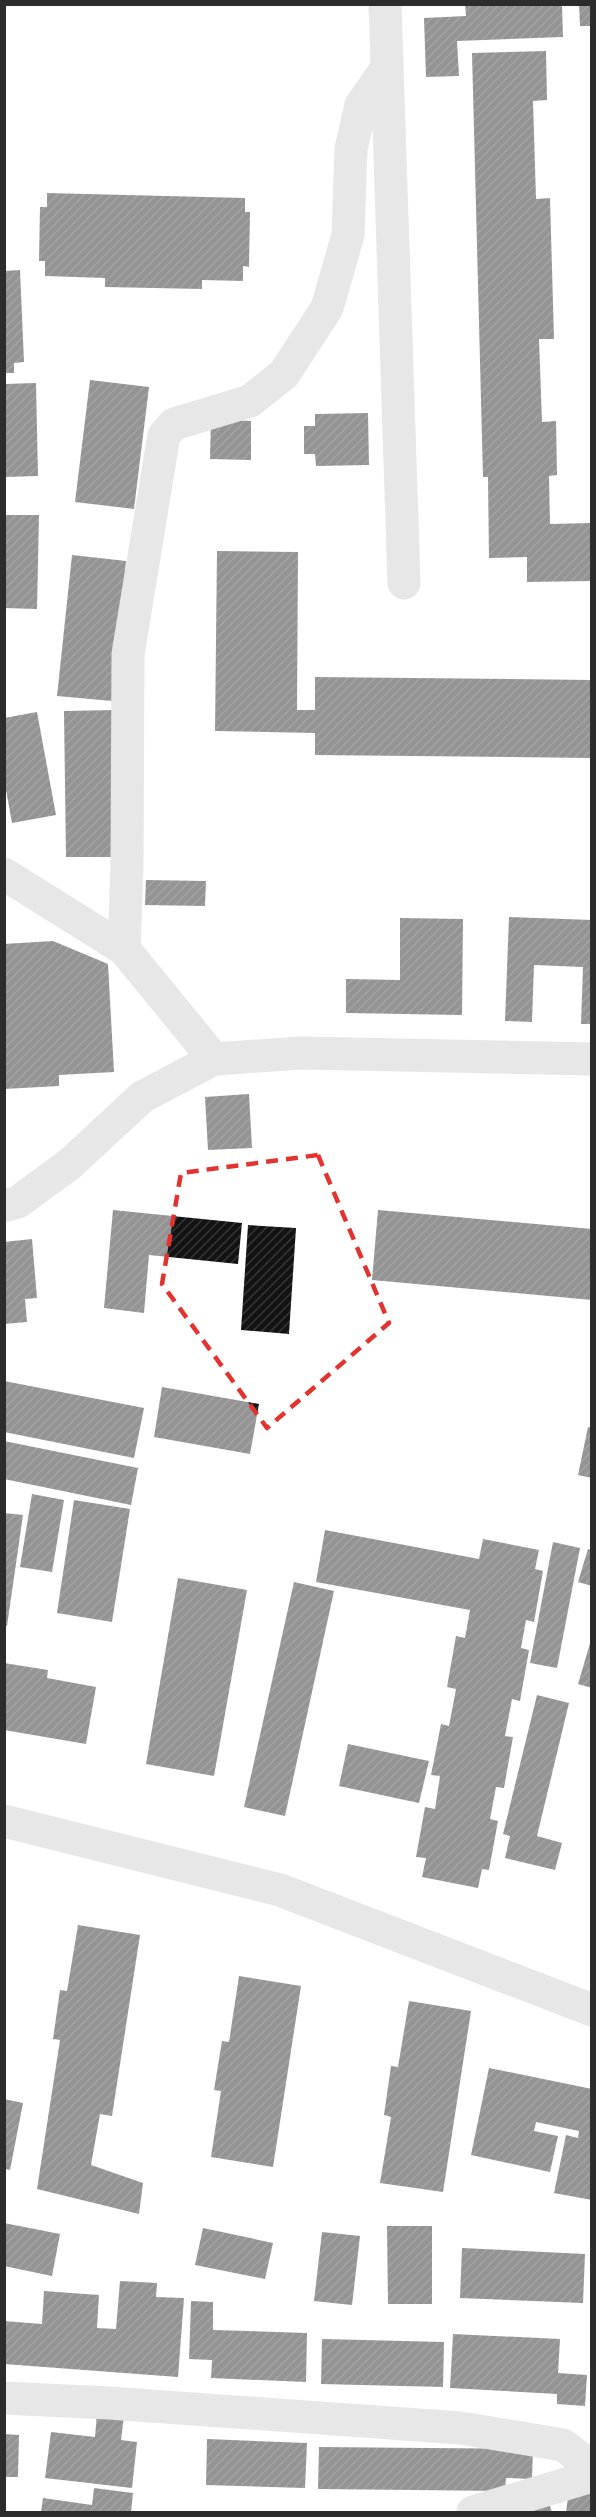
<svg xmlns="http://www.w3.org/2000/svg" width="596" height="2517" font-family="'Alegreya Sans',sans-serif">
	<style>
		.building { fill: url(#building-hatch) }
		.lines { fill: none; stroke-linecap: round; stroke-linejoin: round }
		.minor { stroke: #c9c9c9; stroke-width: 33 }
		.tertiary { stroke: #c9c9c9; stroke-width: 33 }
		.marked { fill: none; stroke: #e3332f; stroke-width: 4.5; stroke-dasharray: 12 8; stroke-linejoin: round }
	</style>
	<defs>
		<pattern id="building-hatch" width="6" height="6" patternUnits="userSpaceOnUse" patternTransform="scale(1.5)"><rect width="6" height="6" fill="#131313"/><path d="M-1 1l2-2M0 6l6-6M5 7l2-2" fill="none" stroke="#363636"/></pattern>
	</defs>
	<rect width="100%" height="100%" fill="#fff"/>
	<path class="building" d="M465,4h97l1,33 -106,4 2,35 -33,1 -2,-59 42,-2z
		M579,4h13v22h-12z
		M546,51l1,49 -14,1 3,98 14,-1 4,141h-15l3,83 14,-1 1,54 -8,1 1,48 42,-1v58l-65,1v-25l-38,1 -1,-81h-5l-11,-424z
		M47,193l198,5v14h5l-1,55 -6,-1v15l-41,-1v9l-97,-2v-9l-60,-2v-15h-6l1,-54h7z
		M20,270l4,92 -10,1v10h-10v-102z
		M90,380l59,7 -15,122 -59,-7z
		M36,383l2,93 -34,1v-93z
		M368,413l1,52 -53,1 -1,-12h-11v-28h11v-12z
		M211,419l40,2v39l-41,-1z
		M4,515h35l-2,94 -33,-1z
		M217,551l81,1 -1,158h18v-33l277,3v78l-277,-3v-22l-100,-2z
		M72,555l54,6 -14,140 -55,-5z
		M116,710l2,147h-52l-2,-146z
		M37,712l19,103 -44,8 -8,-44v-61z
		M146,880l60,1 -1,25 -60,-1z
		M509,917l83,3v104h-11l2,-57 -49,-2 -2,57 -27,-1z
		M400,918l63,1 -1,96 -116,-2v-34l54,1z
		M53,941l55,23 6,108 -55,3v11l-55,3v-145z
		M249,1094l3,54 -44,2 -3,-53z
		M113,1210l129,13 -4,41 -89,-9 -5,58 -40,-5z
		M378,1210l214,19v71l-220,-20z
		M248,1225l48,3 -7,106 -48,-4z
		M32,1239l5,59 -12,1 2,23 -23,2v-82z
		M4,1381l140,27 -10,50 -130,-26z
		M162,1387l97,17 -9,50 -96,-17z
		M588,1427l4,1v50l-14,-3z
		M4,1441l134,27 -7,37 -127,-26z
		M32,1494l32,6 -12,72 -32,-5z
		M74,1500l56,9 -18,113 -55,-9z
		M4,1513l19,2 -16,111 -3,-1z
		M325,1530l154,29 4,-20 56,11 -4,19 8,2 -9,51 -8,-2 -5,28 8,2 -9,51 -8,-2 -7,37 8,1 -9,51 -8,-1 -6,32 8,2 -9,49 -7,-1 -4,19 -56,-11 4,-19 -10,-1 9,-50 10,2 5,-33 -9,-1 10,-51 8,2 7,-37 -9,-2 9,-51 9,2 5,-28 -154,-28z
		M553,1542l27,6 -23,120 -27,-5z
		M588,1549l4,1v36l-14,-4z
		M178,1578l69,12 -33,186 -68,-12z
		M294,1582l40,9 -49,225 -41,-9z
		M591,1640h1v48l-14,-4z
		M4,1663l44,7 -1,8 49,9 -10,57 -82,-14z
		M537,1695l32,8 -32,133 25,7 -7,27 -50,-12 5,-22 -7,-2z
		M348,1744l81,17 -10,42 -80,-17z
		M78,1925l62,10 -28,181 -12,-2 -9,51 52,18 -4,31 -102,-25 23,-149 -7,-1 7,-49 7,1z
		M239,1976l62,10 -28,181 -62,-10 10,-66 -7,-1 8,-49 7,1z
		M409,2001l62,10 -28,181 -63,-9 11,-66 -7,-2 7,-49 7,1z
		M489,2068l103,21v111l-38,-7 12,-58 12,3 1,-7 -43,-9 -2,9 24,5 -8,36 -79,-17z
		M4,2099l19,4 -13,67 -6,-1z
		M4,2223l56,11 -8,42 -48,-10z
		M387,2226h45v78h-44z
		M203,2228l70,15 -8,36 -70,-14z
		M322,2232l38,4 -8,69 -38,-4z
		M462,2248l123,6 -2,49 -123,-5z
		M120,2281l37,2 -1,14 28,1 -6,79 -174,-13v-43l38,3 2,-33 55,4 -2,33 19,1z
		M191,2301l22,1v28l94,3 -1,49 -95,-4 1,-18 -23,-1z
		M453,2334l107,5 -2,34 29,2 -2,31 -28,-2v-10l-107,-6z
		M322,2339l122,3 -1,45 -122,-3z
		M97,2413l27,3 -3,24 16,2 -5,46 -87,-10 6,-46 44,5z
		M4,2434l15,1 -1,42h-14z
		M207,2439l100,4 -2,45 -99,-3z
		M319,2447l214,2 -1,30 -26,-1 -1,13 -187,-2z
		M94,2488l39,5 -2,19h-90l2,-14 49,7z
		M569,2490l23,3v19h-26z
		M548,2501l4,11h-38z"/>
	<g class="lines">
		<path class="minor" d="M385,4l19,579
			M4,874l120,75 90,110
			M124,949l3,-82 1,-213 36,-219 10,-11 76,-23 34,-27 43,-66 21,-73 3,-86 10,-44 26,-37
			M4,1206l14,-4 53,-39 71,-66 72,-38 88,-6 290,6
			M4,2398l105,5 352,25 102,17 29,22
			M473,2512l119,-36"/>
		<path class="tertiary" d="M4,1821l276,69 312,120"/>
	</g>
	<path d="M0 0H596V2517H0ZM318,1155l71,168 -122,105 -105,-144 19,-111z" fill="#fff" fill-opacity=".55" fill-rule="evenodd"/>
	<path class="marked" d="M318,1155l71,168 -122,105 -105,-144 19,-111z"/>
	<rect width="596" height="2517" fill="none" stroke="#2c2c2c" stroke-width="12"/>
</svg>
